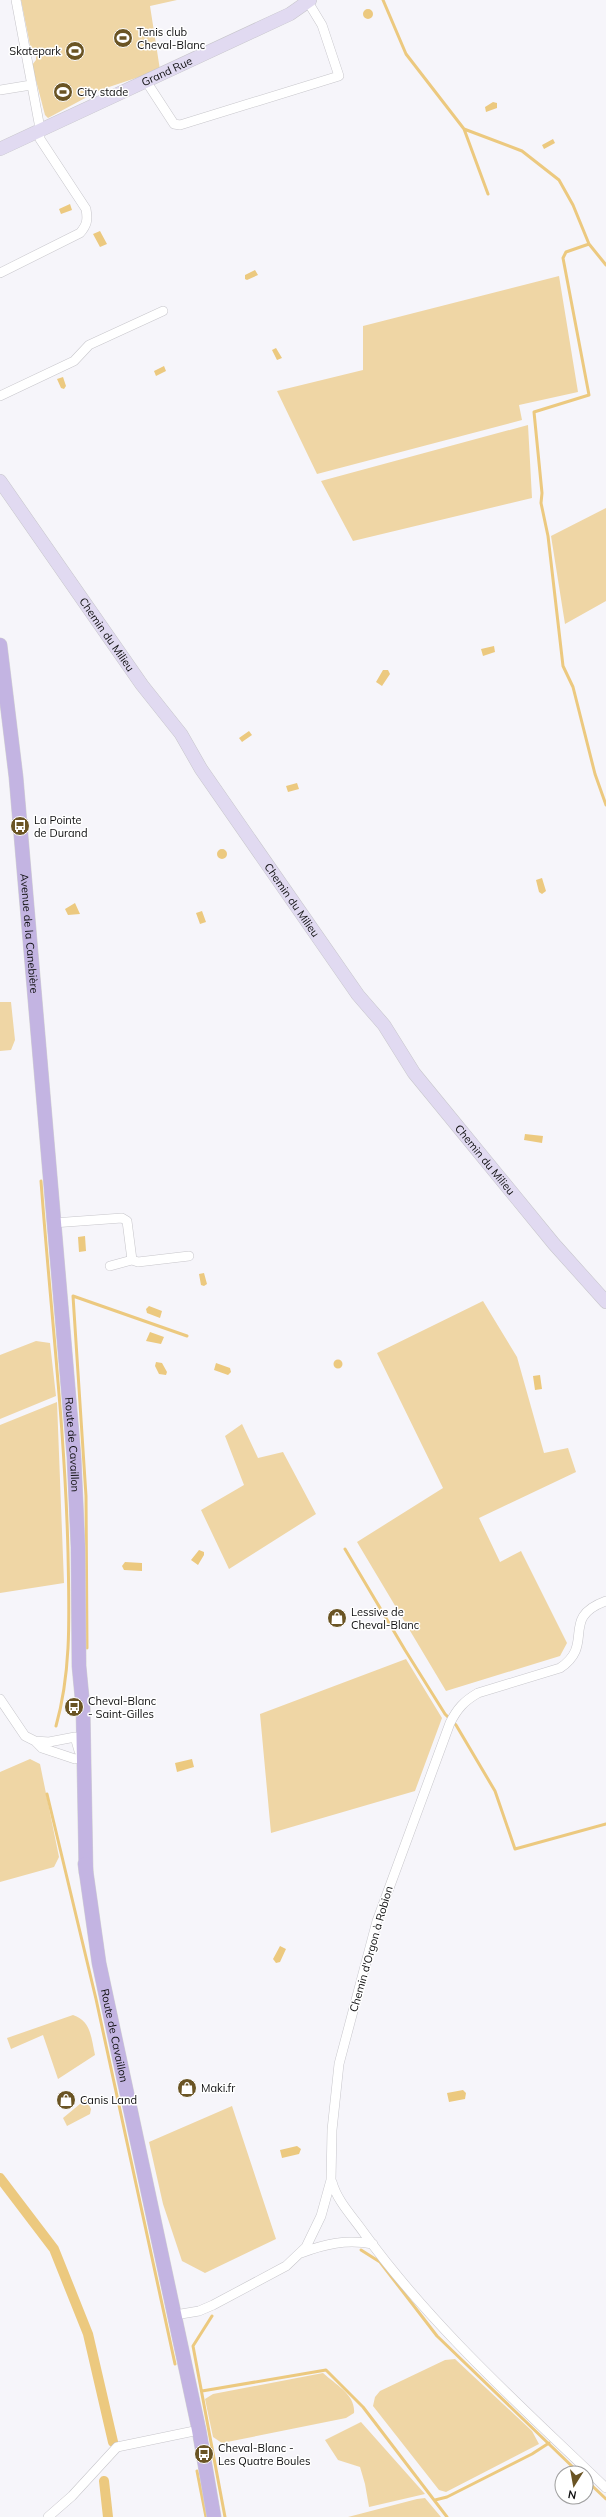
<svg xmlns="http://www.w3.org/2000/svg" width="606" height="2517" font-family="Mulish,sans-serif">
	<style>
		.green { fill: #efd6a5 }
		.water { fill: #ecc97f }
		.lines { fill: none; stroke-linecap: round; stroke-linejoin: round }
		.stream { stroke: #ecc97f; stroke-width: 3 }
		.canal { stroke: #ecc97f; stroke-width: 10 }
		.street-casing { stroke: #c7c6cb; stroke-width: 10 }
		.secondary-casing { stroke: #c7c6cb; stroke-width: 14 }
		.primary-casing { stroke: #d4d4d4; stroke-width: 15 }
		.street { stroke: #fff; stroke-width: 9 }
		.secondary { stroke: #e1daf1; stroke-width: 13 }
		.primary { stroke: #c3b4e2; stroke-width: 14 }
		.labels { text-anchor: middle; dominant-baseline: central; stroke-width: 3; stroke-linejoin: round; paint-order: stroke }
		.poi-label { font-size: 11px; fill: #0f0f10; stroke: #fff; text-anchor: start }
		.street-label { font-size: 11px; fill: #0f0f10; stroke: #fff }
	</style>
	<rect width="100%" height="100%" fill="#f6f5fa"/>
	<path class="green" d="M21,0h156l-27,6 10,64 -60,20 -52,28 -3,-3 -13,-50 4,-5v-6l-5,-4z
		M559,276l19,116 -59,13 3,15 -205,54 -40,-83 86,-21v-44z
		M528,425l4,73 -179,43 -32,-60z
		M606,508v93l-41,23 -14,-88z
		M0,1002h11l4,38 -4,10 -11,1z
		M483,1301l34,56 27,96 24,-5 8,24 -97,46 21,44 21,-11 46,92 -7,13 -114,35 -89,-149 86,-54 -66,-135z
		M36,1341l14,2 6,53 -56,23v-64z
		M57,1402l7,181 -64,10v-168z
		M242,1424l16,34 25,-6 33,62 -87,55 -28,-59 43,-25 -19,-49z
		M406,1659l36,59 -27,73 -144,42 -11,-119z
		M30,1759l10,5 19,93 -5,10 -54,15v-110z
		M73,2015c18,6 18,22 22,40l-37,24 -15,-44 -32,14 -4,-11z
		M86,2099l5,10 -1,5 -23,12 -4,-8z
		M232,2106l44,133 -71,34 -23,-12 -19,-57 -14,-62z
		M455,2359l77,72 7,13 -93,48 -7,-2 -66,-84 2,-9 5,-6 65,-31z
		M323,2373c13,12 33,22 31,40l-8,5 -124,25 -9,-6 -8,-38 8,-5z
		M361,2422l64,72 -56,13 -4,-23 -5,-17 -22,-7 -13,-20z
		M425,2498l16,19h-93l69,-18z"/>
	<path class="water" d="M363 14a5 5 0 1 1 10 0a5 5 0 1 1-10 0Z
		M493,102l4,1v5l-11,4 -1,-5z
		M553,139l2,4 -11,6 -2,-4z
		M70,204l2,6 -11,4 -2,-5z
		M100,231l7,13 -7,3 -7,-13z
		M255,270l3,5 -11,5 -2,-1v-4z
		M276,348l6,10 -5,2 -5,-10z
		M164,366l2,5 -10,5 -2,-5z
		M63,377l3,9 -2,3 -3,-1 -4,-9z
		M494,646l1,6 -12,4 -2,-7z
		M383,670h5l2,4 -8,12 -6,-4z
		M249,731l3,4 -10,7 -3,-4z
		M297,783l2,6 -11,3 -2,-6z
		M217 854a5 5 0 1 1 10 0a5 5 0 1 1-10 0Z
		M542,878l4,13 -4,3 -3,-2 -3,-12z
		M75,903l5,11 -12,1 -3,-6z
		M202,911l4,11 -6,2 -4,-11z
		M525,1134l18,2 -1,7 -18,-3z
		M85,1236l1,15 -7,1 -1,-15z
		M204,1273l3,11 -3,2 -3,-1 -2,-11z
		M149,1306l13,5 -2,7 -13,-5 -1,-4z
		M150,1332l14,5 -3,7 -15,-3z
		M333.5 1364a4.5 4.5 0 1 1 9 0a4.5 4.5 0 1 1-9 0Z
		M156,1362l6,1 5,9 -1,3 -7,-1 -4,-8z
		M216,1363l14,5 1,4 -3,3 -14,-5z
		M540,1375l2,14 -7,1 -2,-14z
		M199,1550l5,2v3l-6,10 -7,-5z
		M125,1562l17,1v8l-18,-1 -2,-4z
		M192,1759l2,8 -17,5 -2,-9z
		M280,1946l6,3 -6,13 -4,1 -3,-4z
		M463,2090l3,3 -1,6 -16,3 -2,-9z
		M297,2146l4,3 -2,5 -17,4 -2,-8z"/>
	<g class="lines">
		<path class="stream" d="M383,0l23,54 58,75 58,22 37,29 14,25 16,39 -23,8 -3,6 26,137 -55,17 8,81 -1,10 7,33 15,130 10,21 22,87 11,31
			M464,129l24,65
			M589,244l17,21
			M41,1181c9,124 24,247 27,371 1,59 4,117 -12,174
			M345,1549l60,101 40,64 11,11 39,66 20,58 91,-25
			M87,1648l-1,-152 -13,-200 114,40
			M47,1794l49,205 79,365
			M361,2250l19,12 57,74 142,137
			M212,2316l-19,30 32,171
			M202,2391l124,-21 37,37 84,110
			M197,2471l9,46
			M586,2480l20,19
			M435,2500l12,-3 85,-43 17,-11"/>
		<path class="canal" d="M0,2178l54,71 34,85 25,108
			M104,2481l4,36"/>
		<g class="street-casing">
			<path id="street" d="M146,81l28,43 6,1 159,-49 -17,-51 -14,-23
				M0,90l31,-5
				M0,273l80,-40c7,-8 8,-13 6,-24l-46,-70 -1,-16 -23,-123
				M0,396l74,-35 15,-16 74,-34
				M53,1223l69,-5 5,3 5,39 6,2 51,-6
				M110,1266l22,-6
				M0,1699l25,37 10,5 7,7 33,11 4,-1 3,-9
				M35,1741l14,1 26,-5 4,14
				M332,2182c5,19 21,35 32,51 69,95 158,174 242,255
				M301,2253c24,-9 45,-14 72,-9
				M175,2315l24,-4 14,-6 73,-39 20,-19 15,-31 10,-36 1,-50 7,-66 38,-143 73,-198c7,-14 14,-22 28,-30l82,-25c36,-24 -1,-50 46,-67
				M48,2517l24,-21 45,-49 82,-17"/>
		</g>
		<g class="secondary-casing">
			<g id="secondary">
				<path id="s1" d="M0,149l290,-135 20,-14"/>
				<path id="s2" d="M0,481l142,204 39,49 20,35 157,226 26,30 30,48 140,171 52,58"/>
			</g>
		</g>
		<g class="primary-casing">
			<g id="primary">
				<path id="s3" d="M0,645l16,132 58,680 4,90 1,119 4,42 3,164"/>
				<path id="s4" d="M85,1864l14,99 100,467 15,87"/>
			</g>
		</g>
		<use href="#street" class="street"/>
		<use href="#secondary" class="secondary"/>
		<use href="#primary" class="primary"/>
	</g>
	<defs>
		<g id="stadium-disc" transform="scale(1)"><circle r="9.5" fill="#6a5424" stroke="#fff"/><path d="M0-5a6.5 5 0 1 0 0 10a6.5 5 0 1 0 0-10ZM-3.5-1.8h7v3.6h-7Z" fill="#fff"/></g>
		<g id="bus-disc" transform="scale(1)"><circle r="9.5" fill="#6a5424" stroke="#fff"/><path d="M-5-6H5V4H4V6H2V4H-2V6H-4V4H-5ZM-3.5-4V0h7V-4ZM-3.5 1.2v1.5H-2V1.2ZM2 1.2v1.5H3.5V1.2Z" fill="#fff"/></g>
		<g id="shop-disc" transform="scale(1)"><circle r="9.5" fill="#6a5424" stroke="#fff"/><path d="M-5-2.5h2.3a2.7 3.5 0 0 1 5.4 0H5L5.5 6h-11ZM-1.5-2.5h3a1.5 2.3 0 0 0-3 0Z" fill="#fff"/></g>
	</defs>
	<g fill-rule="evenodd">
		<use href="#stadium-disc" x="123" y="38"/>
		<use href="#stadium-disc" x="75" y="51"/>
		<use href="#stadium-disc" x="63" y="92"/>
		<use href="#bus-disc" x="20" y="826"/>
		<use href="#shop-disc" x="337" y="1618"/>
		<use href="#bus-disc" x="74" y="1707"/>
		<use href="#shop-disc" x="187" y="2088"/>
		<use href="#shop-disc" x="66" y="2100"/>
		<use href="#bus-disc" x="204" y="2454"/>
	</g>
	<g class="labels">
		<g class="poi-label">
			<text x="137" y="32">Tenis club<tspan x="137" dy="13">Cheval-Blanc</tspan></text>
			<text x="61" y="51" text-anchor="end">Skatepark</text>
			<text x="77" y="92">City stade</text>
			<text x="34" y="820">La Pointe<tspan x="34" dy="13">de Durand</tspan></text>
			<text x="351" y="1612">Lessive de<tspan x="351" dy="13">Cheval-Blanc</tspan></text>
			<text x="88" y="1701">Cheval-Blanc<tspan x="88" dy="13">- Saint-Gilles</tspan></text>
			<text x="201" y="2088">Maki.fr</text>
			<text x="80" y="2100">Canis Land</text>
			<text x="218" y="2448">Cheval-Blanc -<tspan x="218" dy="13">Les Quatre Boules</tspan></text>
		</g>
		<g class="street-label">
			<text stroke="none"><textPath href="#s1" startOffset="184">Grand Rue</textPath></text>
			<text stroke="none"><textPath href="#s2" startOffset="187">Chemin du Milieu</textPath></text>
			<text stroke="none"><textPath href="#s2" startOffset="511">Chemin du Milieu</textPath></text>
			<text stroke="none"><textPath href="#s3" startOffset="290">Avenue de la Canebière</textPath></text>
			<text stroke="none"><textPath href="#s2" startOffset="835">Chemin du Milieu</textPath></text>
			<text stroke="none"><textPath href="#s3" startOffset="803">Route de Cavaillon</textPath></text>
			<text transform="translate(371 1949) rotate(-74)">Chemin d'Orgon à Robion</text>
			<text stroke="none"><textPath href="#s4" startOffset="174">Route de Cavaillon</textPath></text>
		</g>
	</g>
	<g transform="translate(574 2485) rotate(191)"><circle r="19" fill="#ffffff" stroke="#9f9f9f"/>
	<path d="M0-3L7 15L0 10L-7 15Z" fill="#6a5424"/>
	<text y="-6" font-size="11" font-weight="bold" text-anchor="middle" fill="#0f0f10">N</text>
	</g>
</svg>
